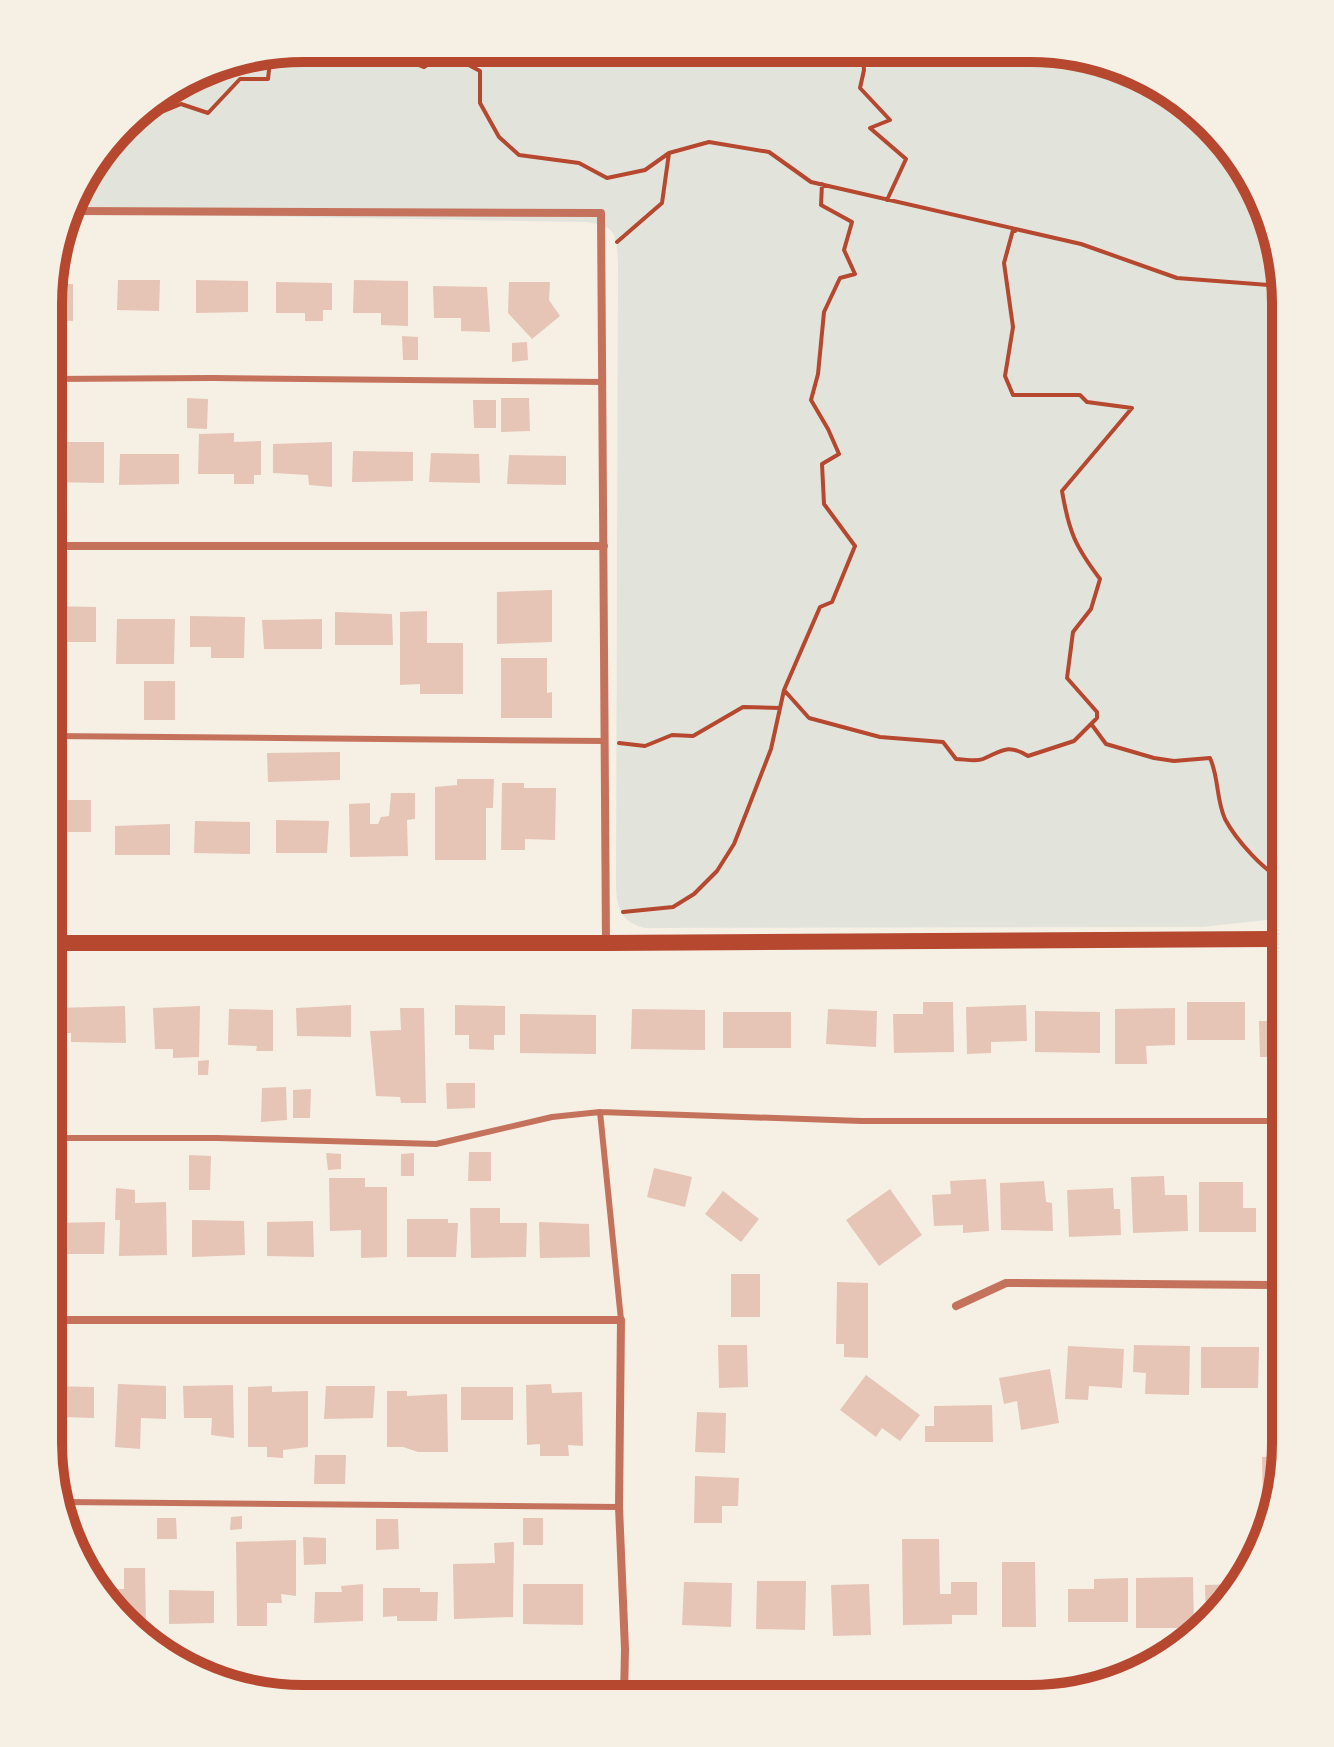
<svg xmlns="http://www.w3.org/2000/svg" width="1334" height="1747" font-family="'Source Sans 3',sans-serif">
	<style>
		.green { fill: #e2e4dc }
		.building { fill: #e6c5b7 }
		.lines { fill: none; stroke-linecap: round; stroke-linejoin: round }
		.path { stroke: #b5482f; stroke-width: 4 }
		.service { stroke: #c5725c; stroke-width: 6 }
		.minor { stroke: #c5725c; stroke-width: 8 }
		.secondary { stroke: #b5482f; stroke-width: 16 }
		.rim { fill: none; stroke: #b5482f; stroke-width: 10 }
	</style>
	<rect width="100%" height="100%" fill="#f6efe4"/>
	<path class="green" d="M304,48l760,2 109,41 86,99 27,114v614l-84,9 -557,1c-22,-5 -28,-18 -29,-40l2,-627c-2,-28 -2,-35 -32,-39l-516,-9 12,-37 54,-65 85,-49z"/>
	<path class="building" d="M118,280h42l-1,31 -42,-1z
		M196,280l52,1v31l-52,1z
		M354,280l54,1v45l-27,-1v-12h-28z
		M276,282l56,1v27h-9v11h-18v-8h-29z
		M509,282h41l-1,18 11,16 -28,23 -24,-26z
		M50,284h23v37l-23,-1z
		M433,286l54,1 3,45 -29,-1v-13h-27z
		M402,336l16,1v23h-15z
		M527,342l1,18 -16,2v-19z
		M187,398l21,1 -1,30 -20,-1z
		M501,398h28l1,33 -29,1z
		M473,400h23v28h-22z
		M234,433v9l27,-1v34h-7v9h-20v-10h-36l1,-40z
		M50,442h54v41l-54,-1z
		M332,442v45l-23,-2 -1,-10 -35,-2v-29z
		M353,451l60,1v29l-61,1z
		M431,453l48,1 1,29 -51,-1z
		M120,454h59v30l-60,1z
		M509,455l57,1v29l-59,-1z
		M552,590v52l-55,2v-52z
		M50,606l46,1v35h-46z
		M427,611v32h36v51h-43v-10l-20,1v-73z
		M335,612l57,2 1,31h-58z
		M190,616l55,1 -1,41h-33v-11h-21z
		M117,619h58l-1,45h-58z
		M322,619v30h-58l-2,-29z
		M501,658h46v35l5,-1v26h-51z
		M144,681h31v39h-31z
		M340,752v28l-72,2 -1,-29z
		M457,779h37l-1,29h-7v52h-51v-73l22,-2z
		M502,783h22v5h32l-1,52 -30,-1v11h-24z
		M391,793h24v26l-8,1 1,36 -58,1 -1,-53 21,-1v21h8l3,-7 8,-1z
		M49,800h42v32h-42z
		M276,820l53,1 -2,32h-51z
		M195,821l55,1v32l-56,-1z
		M170,824v31h-55v-29z
		M923,1002h30l1,50 -60,1 -1,-39h30z
		M1187,1002h58v38h-58z
		M351,1005v32l-54,-1 -1,-28z
		M455,1005l50,1v29h-11v15l-25,-1v-14h-14z
		M1026,1005l1,36 -36,1v11l-24,1 -1,-47z
		M125,1006l1,37 -55,-1v-9h-14l1,-25z
		M200,1006l-1,51 -26,1v-9h-18l-2,-41z
		M400,1008h24l2,95h-25l-1,-6 -24,-1 -6,-65 31,-1z
		M1175,1008v37l-29,1 1,18h-32v-55z
		M229,1009l44,1v41h-17l1,-5 -29,-1z
		M632,1009l73,1v40l-74,-1z
		M828,1009l49,2 -1,36 -50,-3z
		M1035,1011l65,1v41l-65,-1z
		M723,1012h68v36h-68z
		M1275,1012h11v51h-6v-6h-20l-1,-36h17z
		M520,1014l76,1v39l-76,-1z
		M209,1060l-1,15h-10v-14z
		M446,1083h29v25l-28,1z
		M286,1087l1,33 -26,2 1,-34z
		M311,1089l-1,29h-17v-28z
		M469,1152h22v29h-23z
		M326,1153l15,1v15l-13,1z
		M414,1153v23h-13v-22z
		M189,1155l22,1 -1,34h-21z
		M1282,1163h4v71h-17l1,-56h12z
		M654,1168l38,9 -7,30 -38,-10z
		M1164,1176l1,19h22l1,36 -55,2 -2,-56z
		M329,1178h36v9h22v70l-26,1v-28l-31,1z
		M986,1179l3,52 -26,2v-8l-29,1 -2,-31 19,-1 -1,-13z
		M1044,1181l2,21 6,1 1,28 -52,-1 -1,-47z
		M1199,1182h44v26h13v24h-57z
		M116,1188l19,2v13l31,-1 1,53 -48,1 1,-36h-5z
		M1113,1188l1,21h6l1,26 -52,2 -2,-47z
		M890,1189l32,46 -43,31 -33,-46z
		M723,1191l36,28 -18,23 -36,-28z
		M470,1208h30v15h27l-1,34 -55,1z
		M407,1219h41v4h10l-2,34h-49z
		M192,1220l52,1 1,34 -53,2z
		M313,1221l1,36 -47,-1v-34z
		M105,1222l-1,32h-56v-31z
		M539,1222l50,2 1,33 -50,1z
		M731,1274h29v43h-29z
		M837,1282l31,1v75l-24,-1v-13h-8z
		M718,1345h29l1,42 -29,1z
		M1134,1345l56,1 -1,49 -44,-1 1,-21 -13,-1z
		M1068,1346l56,3 -2,39 -33,-2 -1,14 -23,-1z
		M1201,1347h58l-1,41h-57z
		M1268,1353h17v66h-17z
		M1050,1369l9,54 -38,7 -4,-29 -13,3 -5,-26z
		M866,1375l54,40 -20,26 -18,-13 -6,9 -36,-27z
		M118,1384l48,2v33l-25,-1 -1,31 -25,-2z
		M551,1384l1,9 30,-1 1,54 -15,-1 1,11h-29v-12l-13,1 -1,-60z
		M233,1385l1,53 -23,-3 1,-17h-28l-1,-32z
		M48,1386l46,1v31l-32,-1 1,18h-15z
		M272,1386v6l36,-1v56l-25,3v8l-16,-1v-10h-19v-60z
		M326,1386h49l-2,32 -49,1z
		M461,1387h52v33h-52z
		M387,1391h20v5l40,-2 1,58h-30l-15,-5h-16z
		M992,1405l1,37h-68v-16h9v-20z
		M697,1412l29,1 -1,40 -30,-1z
		M49,1446h13l1,31 -7,1z
		M315,1455h31l-1,29h-31z
		M1285,1456l-15,50h-7l-1,-49z
		M695,1476l44,2 -1,28h-16v17h-28z
		M242,1516v13l-12,1 1,-13z
		M157,1518h19l1,21h-20z
		M523,1518h20v27h-20z
		M376,1519h22l1,30 -23,1z
		M303,1537l23,1v26l-22,1z
		M902,1539h37l1,55h11v-12h26v33h-25v9l-49,1z
		M296,1540v56l-15,-2 1,9h-15v23h-30l-1,-84z
		M514,1542l-1,75 -59,2 -1,-55 42,-1 -1,-20z
		M1002,1562h33l1,65h-34z
		M124,1568h21l1,56h-12l-31,-35h21z
		M1193,1577l1,51h-58v-50z
		M1128,1578v44h-60v-33h26v-10z
		M757,1581h49l-1,49 -49,-1z
		M684,1582l48,1 -1,44 -49,-2z
		M363,1584v37l-49,2 1,-31h27l-1,-6z
		M523,1584h60v41l-60,-1z
		M869,1584l2,51 -38,1 -2,-51z
		M1244,1584l-1,1 -37,33 -1,-33z
		M383,1588h37v4h18l-1,29h-40v-5l-14,1z
		M169,1590l45,1v32l-45,1z"/>
	<g class="lines">
		<path class="path" d="M377,48c24,1 26,12 47,19l22,-14
			M447,48l-1,5 34,18v32l19,34 20,18 60,8 28,15 38,-8 24,-17 40,-11 60,10 42,30 270,62 96,34 105,8
			M862,50l2,20 -4,18 30,32 -20,8 36,31 -19,41
			M129,119l6,4 46,-19 27,9 32,-34h28l2,-19 25,-10
			M617,242l45,-39 7,-50
			M784,690l25,28 71,19 63,5 13,17c8,0 20,3 27,0 19,-8 24,-16 45,-3l46,-15 23,-23v-6l-30,-34 6,-46 18,-23 9,-30c-25,-33 -31,-47 -38,-88l70,-83 -45,-6 -7,-7h-67l-8,-19 8,-49 -9,-64 9,-33 2,1
			M1092,725l14,19 48,14 20,3 36,-3c9,20 6,41 15,61 10,19 40,55 61,61
			M619,743l26,3 27,-11 21,1 50,-29 37,1
			M623,912l50,-5 21,-13 23,-23 17,-27 13,-33 24,-62 13,-59 36,-83 12,-5 23,-56 -31,-42 -2,-40 17,-10 -11,-25 -17,-29 7,-26 6,-62 16,-34 15,-4 -11,-24 8,-28 -31,-17 1,-21"/>
		<path class="service" d="M50,379l162,-1 391,4
			M49,736l556,5
			M49,1138h167l220,6 116,-27 48,-5
			M621,1320l-21,-208 261,9h425
			M62,1502l557,5"/>
		<path class="minor" d="M70,211l531,2 5,730
			M50,546h554
			M956,1306l50,-23 280,2
			M48,1320h573l-2,187 6,142 -1,49
			M255,1691l341,-3 334,6 130,-2"/>
		<path class="secondary" d="M49,943h557l680,-4"/>
	</g>
	<path d="M0 0H1334V1747H0ZM304 62H1030A242 242 0 0 1 1272 304V1443A242 242 0 0 1 1030 1685H304A242 242 0 0 1 62 1443V304A242 242 0 0 1 304 62Z" fill="#f6efe4" fill-rule="evenodd"/>
	<path class="rim" d="M304 62H1030A242 242 0 0 1 1272 304V1443A242 242 0 0 1 1030 1685H304A242 242 0 0 1 62 1443V304A242 242 0 0 1 304 62Z"/>
</svg>
